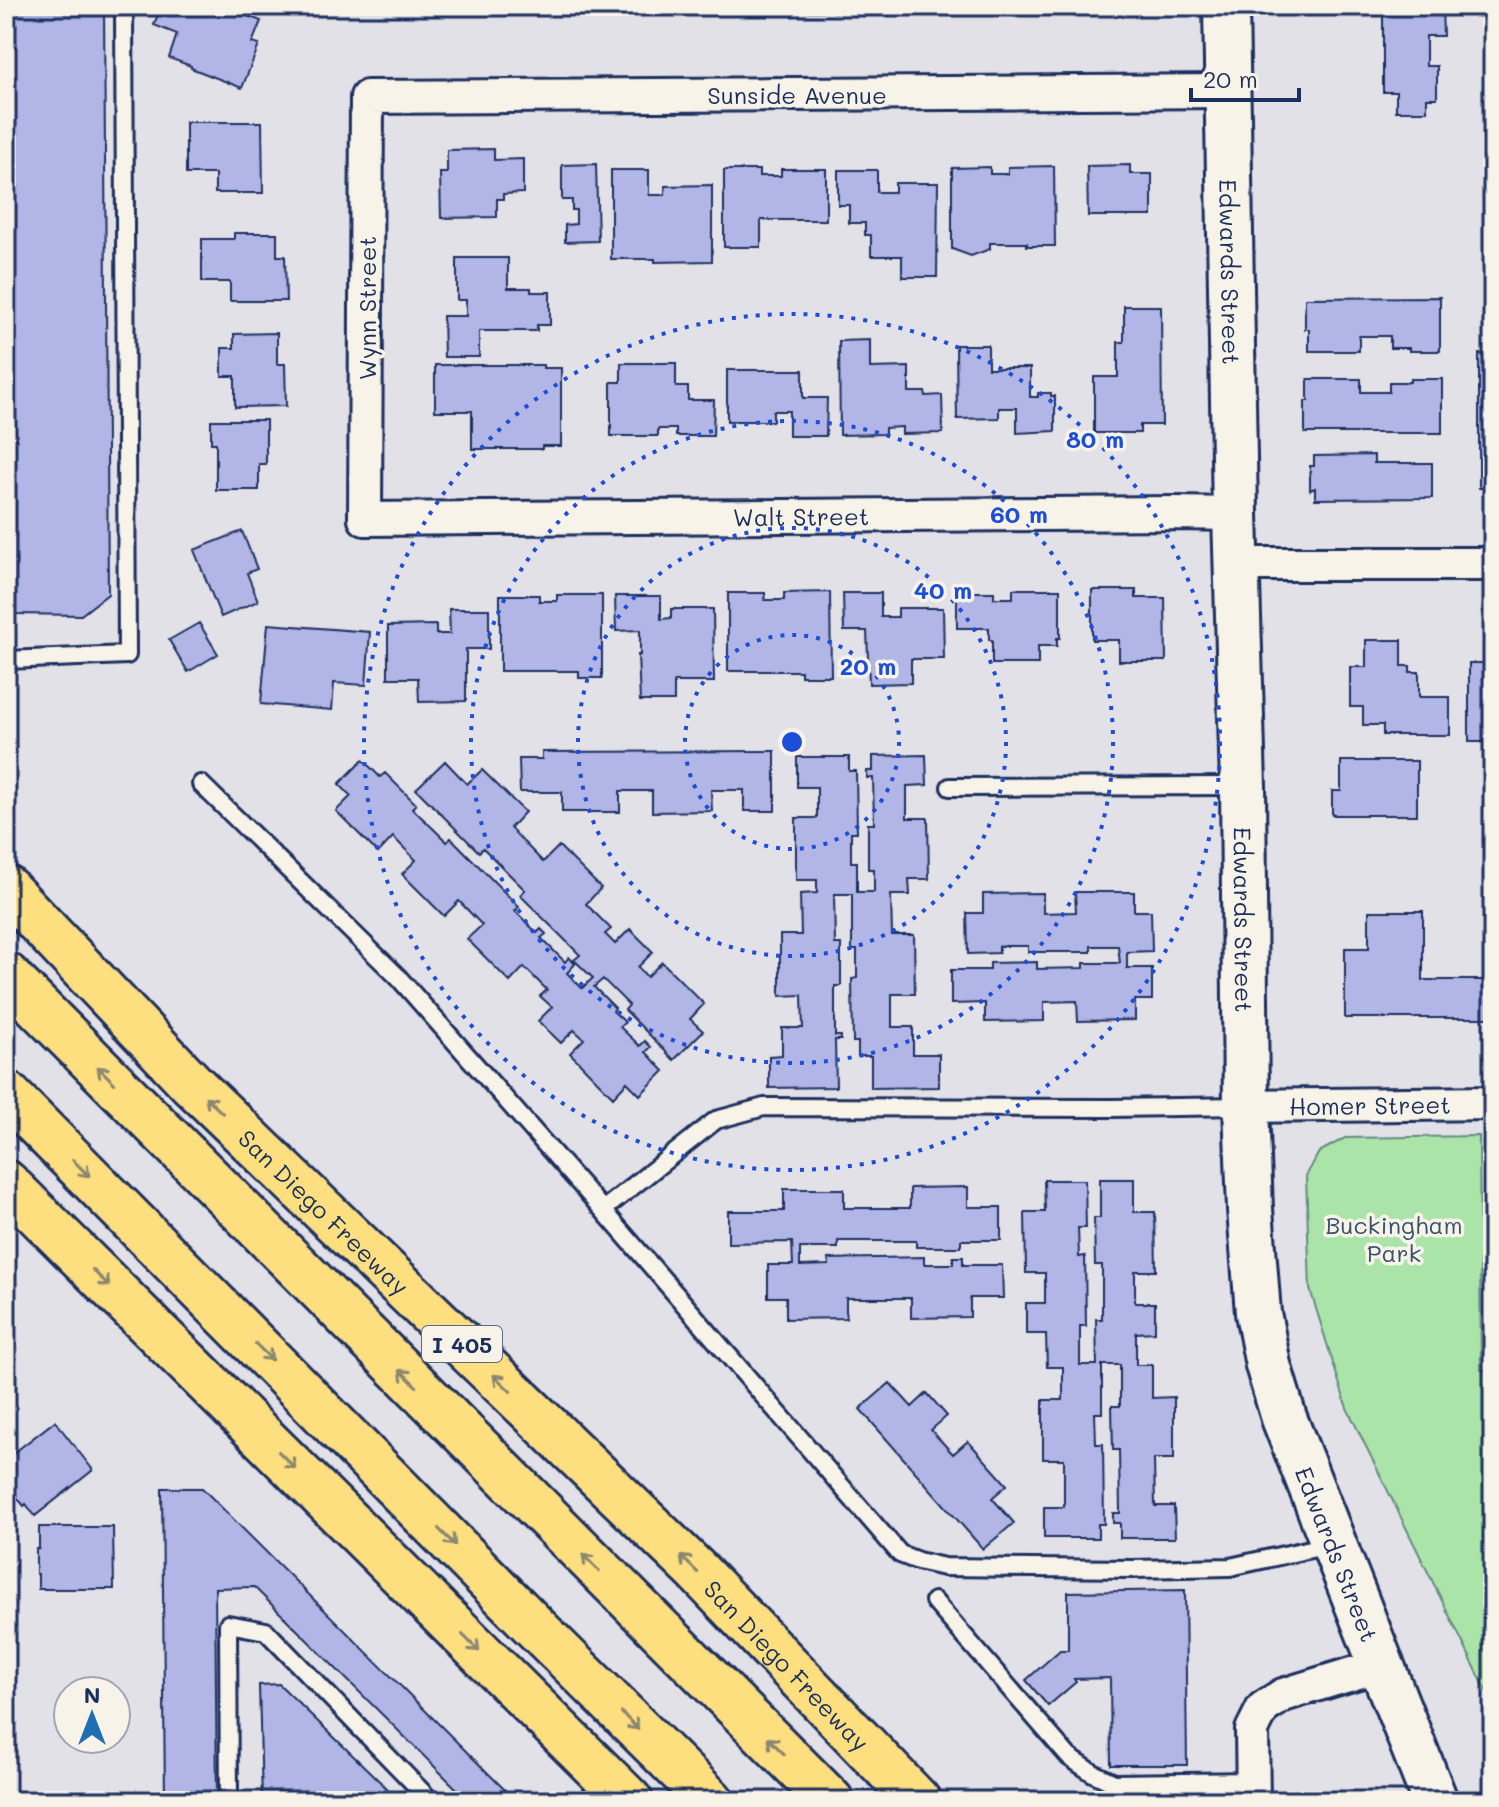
<svg xmlns="http://www.w3.org/2000/svg" width="1499" height="1807" font-family="Mali,sans-serif">
	<style>
		.green { fill: #abe4a8; stroke: #638a83; stroke-width: 2 }
		.building { fill: #b1b6e7; stroke: #1b2f5e; stroke-width: 2 }
		.lines { fill: none; stroke-linecap: round; stroke-linejoin: round }
		.lane-casing { stroke: #1b2f5e; stroke-width: 22 }
		.street-casing { stroke: #1b2f5e; stroke-width: 38 }
		.secondary-casing { stroke: #1b2f5e; stroke-width: 50 }
		.highway-casing { stroke: #1b2f5e; stroke-width: 50 }
		.lane { stroke: #f7f3e8; stroke-width: 16 }
		.street { stroke: #f7f3e8; stroke-width: 32 }
		.secondary { stroke: #f7f3e8; stroke-width: 44 }
		.highway { stroke: #fedf80; stroke-width: 44 }
		.oneway { stroke: #8c876f }
		.ring { fill: none; stroke: #1d4ed8; stroke-width: 4; stroke-dasharray: 4 8 }
		.labels { text-anchor: middle; dominant-baseline: central; stroke-width: 7; stroke-linejoin: round; paint-order: stroke }
		.shield { fill: #f7f3e8; stroke: #5d6a87; stroke-width: 2 }
		.shield-label { font-size: 22px; font-weight: bold; fill: #1b2f5e }
		.street-label { font-size: 24px; fill: #1b2f5e; stroke: #f7f3e8 }
		.park-label { font-size: 24px; fill: #38536d; stroke: #f7f3e8 }
		.centre { fill: #1d4ed8; stroke: #f7f3e8; stroke-width: 4 }
		.ring-label { font-size: 24px; text-anchor: middle; font-weight: bold; fill: #1d4ed8; stroke: #f7f3e8; stroke-width: 7; stroke-linejoin: round; paint-order: stroke }
	</style>
	<rect width="100%" height="100%" fill="#e2e1e8"/>
	<filter id="ink" filterUnits="userSpaceOnUse"><feTurbulence type="fractalNoise" baseFrequency=".0125" numOctaves="2"/><feDisplacementMap in="SourceGraphic" scale="16" xChannelSelector="R" yChannelSelector="G"/><feConvolveMatrix kernelMatrix="1 2 1 2 8 2 1 2 1" color-interpolation-filters="sRGB"/></filter>
	<g filter="url(#ink)">
		<path class="green" d="M1479,1136l2,234h12v334l-146,-296 -37,-119 -4,-113 13,-24 26,-14z"/>
		<path class="building" d="M6,6h98l4,588 -27,21 -67,-1 -8,-11z
			M161,6h56l4,2 1,-2 39,15 -9,22 7,2 -17,43 -51,-20v-2l-22,-8 8,-24 -23,-9z
			M557,6h38v5h-38z
			M608,6h45v6l-45,1z
			M670,6h39v6h-39z
			M784,6h38v5h-38z
			M835,6h47v6h-47z
			M902,6h36v5h-36z
			M1090,6h45l1,3h-46z
			M1383,6h59l1,30h-17v30h11v32h-10v13h-31v-19h-13z
			M186,122h76l1,71h-48v-19h-29z
			M494,149v11l29,-1v34l-20,1v5h-6v18l-56,1 -1,-45h7v-23z
			M596,164l2,77 -33,1v-17l11,-1v-14h-4v-10h-10v-35z
			M1130,165v9h22v42h-64l-1,-50z
			M1054,166l1,80h-28v-3h-37v6l-19,7 -19,-7v-81l38,-1v7h18v-7z
			M781,169h45v51h-65v27h-37v-77h35v6h22z
			M611,170h38v25h16v-9l47,-1v76l-57,1v-3h-44z
			M838,170h39v22h18v-9h43l-1,94h-35v-21h-31v-21h-6v-12h-16v-18h-11z
			M234,233h43v23h8l1,45h-56v-19h-28v-43h32z
			M457,258h51v30h23v4h19v33h-13v6h-58v26h-35l-1,-41h23v-16h-9z
			M1440,297v54h-31v-3h-19v-12h-31v15h-50v-22h-4v-31z
			M1124,306h37l1,119h-22v8h-46v-56h24v-35h6z
			M277,333v31h8l1,42 -51,1v-31h-13v-28h12v-14z
			M870,340v28l39,-1v25h16l1,4 16,-1 1,38 -41,1v-7l-17,1v6l-45,1 -1,-94z
			M956,345h32v23h42v29h8v-4h13v3h4v35l-38,2v-25h-18v10l-42,1z
			M1479,354h14v134h-14z
			M621,363h55v24h12v13h26l-1,36h-37v-7h-18v7h-47v-54h10z
			M435,365h108v3h18v78h-19v3h-70v-38h-37z
			M727,370h76v28h24l-1,38h-37v-25h-16v10h-46z
			M1308,379h53v13h28v-10h21v-3h32v54h-137v-32h3z
			M211,420h55v44h-7v26h-43v-47h-5z
			M1374,455v8h58v35l-117,1v-11l-5,2v-24h4v-10z
			M242,531l15,38 -10,4 11,28 -37,16 -27,-67z
			M1013,589h47v49h-3v8h-19v18h-46v-24h-3v-12h-32v-36h37v6h19z
			M1092,590h44v8h29l1,63h-47v-21h-27z
			M830,592l1,84h-30v-5h-73v-78h37v7h19v-7z
			M843,593h38v24h17v-9h45l1,51h-33v24l-42,1 -2,-53h-23z
			M500,595h39v6h18v-6h45v83h-23v-7h-79z
			M615,596h46v23l10,-1v-9h42l1,73h-40v19h-34l-2,-46h2v-25l-24,1z
			M449,609h40v40h-23v52l-47,1 -1,-24h-30v-52l48,-1v9h14z
			M199,623l19,31 -30,18 -19,-32z
			M268,624l102,8 -4,53 -32,-2 -2,27 -71,-6z
			M1366,640h36v26h8v6h9v25h31v38h-67v-10h-20v-18h-13v-40h16z
			M1469,663h24v79h-24z
			M775,751v60h-31v-21h-33l1,21 -60,1v-21h-32v21h-58v-20h-42l-1,-33h23v-7z
			M926,755l1,30 -20,1v32h21l1,61h-20l1,16h-19l1,40h22l1,59h-23v33h21v27h26v33l-68,1v-32h-13v-14h-5l-1,-63 5,-1v-28h-5v-56h-18l1,50h6v42h-6v50h6v4h-6l1,47 -67,1v-32l13,-1v-27h21l-1,-33 -22,1v-61h21l-1,-41 17,-1v-13h-21v-62h21v-31h-20v-30h52v14h7l1,61h-6v30h6v30h17v-23h-6v-45h6l-1,-46h-6v-7h6v-15z
			M363,760l17,17 5,-4 31,31 -4,4 35,34 4,-4 68,69 -4,4 22,22 4,-4 5,5 -5,4 24,24 4,-5 6,7 -8,9 15,15 11,-10 -19,-18 6,-5 -60,-60 5,-5 -42,-42 -4,4 -63,-63 29,-28 22,23 15,-14 43,42 -15,16 33,34 16,-16 42,42 -15,16 25,25 -6,5 10,10 15,-15 23,23 -15,15 9,10 15,-15 42,42 -14,15 13,12 -29,29 -49,-50 4,-5 -26,-26 -9,8 21,21 -2,3 12,11 -5,5 20,19 5,-5 6,6 -5,5 18,19 -24,24 -13,-13 -14,15 -43,-44 14,-14 -10,-9 -13,13 -23,-22 14,-14 -12,-11 7,-6 -23,-23 -14,15 -43,-43 15,-14 -23,-24 -15,15 -42,-42 14,-14 -23,-23 -15,16 -42,-42 15,-15 -12,-12z
			M1341,761h76v54h-85v-24h9z
			M1075,892h59v19h17l1,40 -25,1v16h25v32h-17v20l-57,1 -1,-20 -33,1v19l-59,1v-19l-34,1v-34h39v-7l47,-1v7l47,-1v-5h36l-2,-17h-27v6h-63v-6h-29v7l-31,1 -1,-41h16v-19l60,-1v20l33,-1z
			M1369,911h54v69h70v38h-148v-70h24z
			M1100,1179h34v33h21l1,59h-21v32h20v29l-19,1v32h16v33l22,-1v62h-20l1,47h19l1,32h-55v-15h-7v-10h7l-1,-63h-6l-1,-44h8v-41h-18v48h-7l1,31h7l1,80h-6v14h-54v-31h20v-48h-21v-59h20v-33h-16l-1,-33h-20v-31h19v-30h-19l-1,-61h20l-1,-32h41l1,48h-8l1,29 6,-1 1,70h-6v39h17l-1,-46h6v-54h-7l-1,-47h6z
			M968,1187v20h33v33h-40v7h-45v-6h-78v7h-38v18l29,-1 -1,-6 96,-2v7h29v-7h10v8h39l1,33h-33v19l-59,1v-20h-65v20l-60,1v-22h-18v-32h25l-1,-23 -64,1v-32h56v-22h60v19h66v-20z
			M890,1383l22,24 15,-14 20,23 -16,14 22,24 15,-13 39,44 -15,13 22,25 -31,26 -123,-140z
			M55,1421l38,49 -58,46 -9,-12 -2,2 -18,-22v-25z
			M162,1488h40l314,313h-47l-215,-214 -39,1 2,213h-52z
			M39,1527h74l1,62h-76v-15h-2v-25h3z
			M1185,1590l2,175h-76l-1,-87 -36,1 2,3 -28,24 -22,-26 34,-30h8v-58z
			M279,1684l121,117h-138l-3,-116z"/>
		<g class="lines">
			<g class="lane-casing">
				<path id="lane" d="M6,660l121,-5 -3,-649
					M201,784l197,193 205,233 297,344 18,7 26,6 189,2 97,-2 103,-23
					M950,787l291,-1
					M603,1210l113,-90 48,-13 348,1 132,-2
					M934,1601l135,156 24,16 21,10 139,-2
					M229,1801l-1,-177 38,7 165,170"/>
			</g>
			<g class="street-casing">
				<g id="street">
					<path id="s1" d="M1227,91l-860,6 -2,422 810,-6 60,1"/>
					<path d="M1237,564h256"/>
					<path id="s2" d="M1246,1106l247,-3"/>
					<path d="M1253,1801l-1,-71 11,-22 20,-13 98,-30"/>
				</g>
			</g>
			<g class="secondary-casing">
				<g id="secondary">
					<path id="s3" d="M1226,6l9,508 8,272 3,320 4,103 8,104 10,52 16,53 151,383"/>
				</g>
			</g>
			<g class="highway-casing">
				<g id="highway">
					<path id="s4" d="M6,888l186,196 505,487 221,230"/>
					<path d="M6,975l825,826"/>
					<path d="M6,1093l531,536 174,172"/>
					<path d="M6,1183l624,618"/>
				</g>
			</g>
			<use href="#lane" class="lane"/>
			<use href="#street" class="street"/>
			<use href="#secondary" class="secondary"/>
			<use href="#highway" class="highway"/>
		</g>
		<defs><path id="oneway-shaft" d="M-6 0H5M1.5-3L5.5 0L1.5 3" fill="none" stroke-width="1.6" stroke-linecap="round" stroke-linejoin="round" transform="scale(2)"/></defs>
		<g class="oneway">
			<use href="#oneway-shaft" transform="translate(106 1075) rotate(-135)"/>
			<use href="#oneway-shaft" transform="translate(214 1105) rotate(-136)"/>
			<use href="#oneway-shaft" transform="translate(81 1168) rotate(45)"/>
			<use href="#oneway-shaft" transform="translate(101 1278) rotate(45)"/>
			<use href="#oneway-shaft" transform="translate(264 1352) rotate(45)"/>
			<use href="#oneway-shaft" transform="translate(408 1378) rotate(-135)"/>
			<use href="#oneway-shaft" transform="translate(502 1383) rotate(-136)"/>
			<use href="#oneway-shaft" transform="translate(287 1460) rotate(45)"/>
			<use href="#oneway-shaft" transform="translate(447 1537) rotate(45)"/>
			<use href="#oneway-shaft" transform="translate(591 1563) rotate(-135)"/>
			<use href="#oneway-shaft" transform="translate(689 1564) rotate(-136)"/>
			<use href="#oneway-shaft" transform="translate(471 1643) rotate(45)"/>
			<use href="#oneway-shaft" transform="translate(630 1721) rotate(45)"/>
			<use href="#oneway-shaft" transform="translate(776 1746) rotate(-135)"/>
		</g>
	</g>
	<g class="ring">
		<circle cx="792" cy="742" r="107"/>
		<circle cx="792" cy="742" r="214"/>
		<circle cx="792" cy="742" r="321"/>
		<circle cx="792" cy="742" r="428"/>
	</g>
	<g class="labels">
		<rect class="shield" x="422" y="1326" width="80" height="36" rx="6"/>
		<g class="shield-label">
			<text x="462" y="1344">I 405</text>
		</g>
		<g class="street-label">
			<text x="797" y="94">Sunside Avenue</text>
			<text stroke="none"><textPath href="#s3" startOffset="266">Edwards Street</textPath></text>
			<text transform="translate(366 308) rotate(-90)">Wynn Street</text>
			<text stroke="none"><textPath href="#s1" startOffset="1718">Walt Street</textPath></text>
			<text stroke="none"><textPath href="#s3" startOffset="914">Edwards Street</textPath></text>
			<text stroke="none"><textPath href="#s2" startOffset="124">Homer Street</textPath></text>
			<text stroke="none"><textPath href="#s4" startOffset="454">San Diego Freeway</textPath></text>
			<text stroke="none"><textPath href="#s3" startOffset="1562">Edwards Street</textPath></text>
			<text stroke="none"><textPath href="#s4" startOffset="1102">San Diego Freeway</textPath></text>
		</g>
		<g class="park-label">
			<text x="1394" y="1224">Buckingham<tspan x="1394" dy="28">Park</tspan></text>
		</g>
	</g>
	<circle cx="792" cy="742" r="12" class="centre"/>
	<g class="ring-label">
		<text x="1095" y="448">80 m</text>
		<text x="1019" y="523">60 m</text>
		<text x="943" y="599">40 m</text>
		<text x="868" y="675">20 m</text>
	</g>
	<rect width="1499" height="1807" fill="none" stroke="#f7f3e8" stroke-width="32"/>
	<rect x="16" y="16" width="1467" height="1775" fill="none" stroke="#1b2f5e" stroke-width="3" filter="url(#ink)"/>
	<g transform="translate(92 1715)"><circle r="38" fill="#f7f3e8" stroke="#9fa5b1" stroke-width="2"/>
	<path d="M0-6L14 30L0 20L-14 30Z" fill="#1f6fb2"/>
	<text y="-12" font-size="22" font-weight="bold" text-anchor="middle" fill="#1b2f5e">N</text>
	</g>
	<path d="M1191 88v12h108v-12" fill="none" stroke="#1b2f5e" stroke-width="4"/>
	<text x="1203" y="88" font-size="24" fill="#1b2f5e" stroke="#f7f3e8" stroke-width="6" paint-order="stroke">20 m</text>
</svg>
